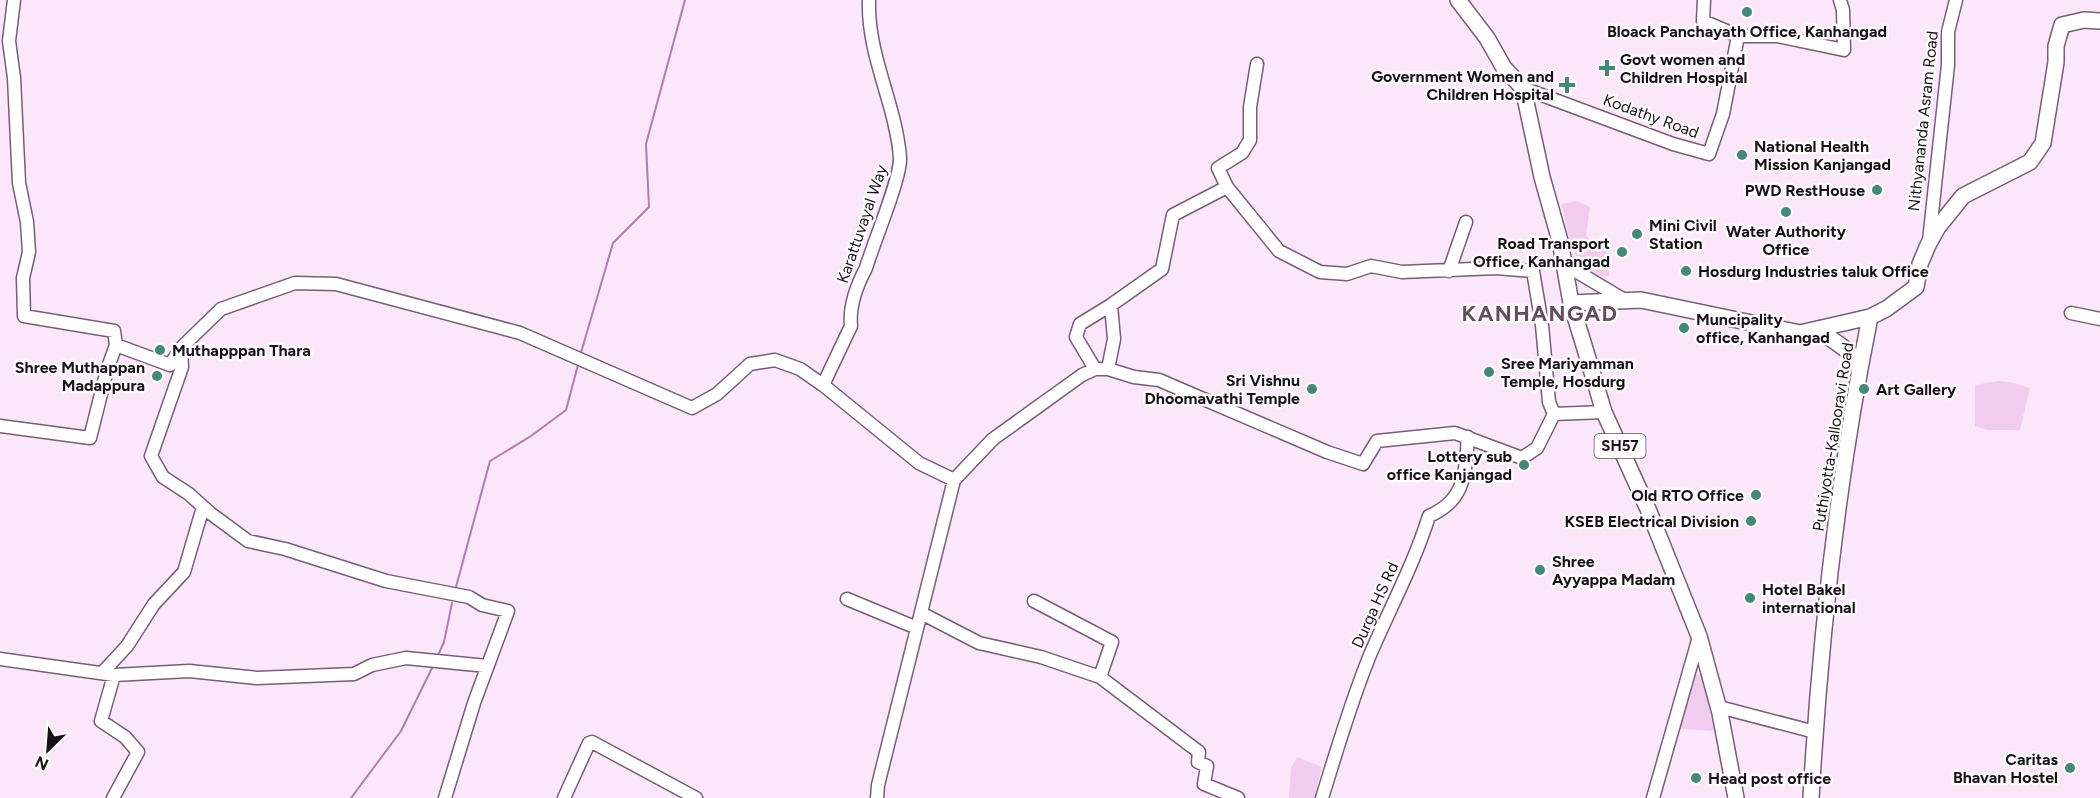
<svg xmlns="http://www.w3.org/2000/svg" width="2100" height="798" font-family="Figtree,sans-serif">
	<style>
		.green { fill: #f2ccee }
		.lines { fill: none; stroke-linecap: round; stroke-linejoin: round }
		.stream { stroke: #b17dad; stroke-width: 2 }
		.minor-casing { stroke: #765f74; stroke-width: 15 }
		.major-casing { stroke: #765f74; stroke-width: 18 }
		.minor { stroke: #fff; stroke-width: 12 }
		.major { stroke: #fff; stroke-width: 15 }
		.poi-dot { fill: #44887b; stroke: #fcfcfc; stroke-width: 2 }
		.labels { text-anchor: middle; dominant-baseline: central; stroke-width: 5; stroke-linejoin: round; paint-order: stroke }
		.shield { fill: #fcfcfc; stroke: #5d575c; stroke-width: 1.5 }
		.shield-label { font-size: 15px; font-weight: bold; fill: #191018 }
		.poi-label { font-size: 16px; font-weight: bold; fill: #191018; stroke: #fcfcfc; text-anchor: start }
		.street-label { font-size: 16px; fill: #191018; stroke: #fcfcfc }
		.district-label { font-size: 22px; font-weight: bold; letter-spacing: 1.5px; fill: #644d61; stroke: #fcfcfc }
	</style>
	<rect width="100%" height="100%" fill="#fce7fa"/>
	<path class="green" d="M1577,201l13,6 -4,29 5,4 10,2 1,4 8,1 -1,29c-7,1 -10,-1 -17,-5 -26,-16 -22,-40 -31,-67z
		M1998,381l12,1 20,6 -10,42h-33l-12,-4v-41z
		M1696,674l5,1 16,56 -39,-2z
		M1297,757l25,10 -8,31h-25l2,-30z"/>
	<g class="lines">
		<path class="stream" d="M580,356l33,-113 36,-36 -3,-63 39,-144
			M456,587l34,-126 41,-25 35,-26 12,-45
			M439,653l5,-11 8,-39
			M351,798l50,-67 31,-63"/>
		<g class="minor-casing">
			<path id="minor" d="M14,0l-5,41 5,37 5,105 8,39 2,30 -6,26 1,38 90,15 2,14
				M1704,0l-1,21 35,15
				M1257,64l-7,43v33l-8,13 -24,15 9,19 52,64 41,21 27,2 24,-8 31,6 94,-4 37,3 9,54 7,77 5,12
				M1523,88l150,56 36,10 14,-40 15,-78h39l67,14 -1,-40 -3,-10
				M1929,241l19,-176v-33l8,-32
				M1564,264l62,37
				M1449,271l17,-49
				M2071,313l29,6
				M181,348l1,19 -31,89 12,21 26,17 21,19 38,28 37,8 101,32 83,16 13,8 26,6 -34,92 -29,95
				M1095,369l-19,-32 4,-13 31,-19
				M1108,369l6,-30 -3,-34 51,-36 11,-54 54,-28
				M823,385l28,-59c-2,-19 6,-41 15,-58 7,-24 35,-90 34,-110 -4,-54 -33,-103 -31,-158
				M0,426l90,12 17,-68 9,-25 54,20 11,-17 40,-39 74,-26 41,1 184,49 172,75 25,-14 33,-30 25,-4 25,9 23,16 96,78 35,17 39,-41 89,-64 13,-6h13l26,8 25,3 168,72 36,12 14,-23 78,-8 67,25 15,-10 17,-34 50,-2
				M847,599l70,29
				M1034,601l78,41 -12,35
				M921,613l58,30 62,14 59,20 99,75 -1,10 9,4 -3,18 34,14
				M0,659l114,16 75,-4 68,7 97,-4 18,-9 34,-7 81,8
				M102,673l25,-27 27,-42 30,-32 19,-65
				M1719,707l96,25
				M113,798l25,-46 -13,-15 -24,-16 13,-46
				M564,798l25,-55 3,-1 104,56
				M877,798l1,-13 76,-305
				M1322,798c15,-48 29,-97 48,-143 20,-47 44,-91 59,-139 37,-16 36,-43 39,-79
				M1653,798l46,-161"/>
		</g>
		<g class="major-casing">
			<path id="major" d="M1458,0l29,38 17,30 19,20 19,89 18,64 11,62 18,59 15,50 44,97 51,127 21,77 16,85
				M1571,303l70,-3 159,33 70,-16 16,-8 30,-22 4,-23 8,-19 10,-18 25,-31 67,-34 13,-19 13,-81v-16l6,-21 22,-5 16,1
				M1817,329c14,11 38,22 42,40
				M1811,798c9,-161 27,-323 59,-481"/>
		</g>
		<use href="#minor" class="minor"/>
		<use href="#major" class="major"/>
	</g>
	<g class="poi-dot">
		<circle cx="1747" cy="12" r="6"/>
		<path d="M1604 59h6v6h6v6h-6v6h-6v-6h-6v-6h6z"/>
		<path d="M1564 76h6v6h6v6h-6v6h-6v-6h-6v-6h6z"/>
		<circle cx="1742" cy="155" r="6"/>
		<circle cx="1877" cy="190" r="6"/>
		<circle cx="1786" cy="212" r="6"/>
		<circle cx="1637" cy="234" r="6"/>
		<circle cx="1622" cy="252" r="6"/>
		<circle cx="1686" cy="271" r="6"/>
		<circle cx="1684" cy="328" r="6"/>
		<circle cx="160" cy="350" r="6"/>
		<circle cx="1489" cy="372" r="6"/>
		<circle cx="157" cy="376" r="6"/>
		<circle cx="1312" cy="389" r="6"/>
		<circle cx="1864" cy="389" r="6"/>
		<circle cx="1524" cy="465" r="6"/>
		<circle cx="1756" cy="495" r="6"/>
		<circle cx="1751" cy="521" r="6"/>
		<circle cx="1540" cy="570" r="6"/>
		<circle cx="1750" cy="598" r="6"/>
		<circle cx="2070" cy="768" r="6"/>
		<circle cx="1696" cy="778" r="6"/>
	</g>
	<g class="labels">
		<rect class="shield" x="1594.5" y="434" width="51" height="24" rx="4.5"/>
		<g class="shield-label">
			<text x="1620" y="446">SH57</text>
		</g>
		<g class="poi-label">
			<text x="1747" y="31" text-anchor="middle">Bloack Panchayath Office, Kanhangad</text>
			<text x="1620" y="59">Govt women and<tspan x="1620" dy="18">Children Hospital</tspan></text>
			<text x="1554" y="76" text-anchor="end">Government Women and<tspan x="1554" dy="18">Children Hospital</tspan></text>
			<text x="1754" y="146">National Health<tspan x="1754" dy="18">Mission Kanjangad</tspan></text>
			<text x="1865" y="190" text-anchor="end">PWD RestHouse</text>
			<text x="1649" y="225">Mini Civil<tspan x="1649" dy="18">Station</tspan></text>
			<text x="1786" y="231" text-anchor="middle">Water Authority<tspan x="1786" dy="18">Office</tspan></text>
			<text x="1610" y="243" text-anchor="end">Road Transport<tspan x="1610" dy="18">Office, Kanhangad</tspan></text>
			<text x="1698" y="271">Hosdurg Industries taluk Office</text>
			<text x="1696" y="319">Muncipality<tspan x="1696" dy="18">office, Kanhangad</tspan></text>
			<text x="172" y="350">Muthapppan Thara</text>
			<text x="1501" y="363">Sree Mariyamman<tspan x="1501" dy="18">Temple, Hosdurg</tspan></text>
			<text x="145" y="367" text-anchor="end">Shree Muthappan<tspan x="145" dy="18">Madappura</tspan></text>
			<text x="1300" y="380" text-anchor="end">Sri Vishnu<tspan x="1300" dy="18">Dhoomavathi Temple</tspan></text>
			<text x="1876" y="389">Art Gallery</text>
			<text x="1512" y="456" text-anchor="end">Lottery sub<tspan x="1512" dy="18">office Kanjangad</tspan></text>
			<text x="1744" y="495" text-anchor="end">Old RTO Office</text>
			<text x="1739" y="521" text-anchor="end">KSEB Electrical Division</text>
			<text x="1552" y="561">Shree<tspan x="1552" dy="18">Ayyappa Madam</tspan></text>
			<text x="1762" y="589">Hotel Bakel<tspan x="1762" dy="18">international</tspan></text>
			<text x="2058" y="759" text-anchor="end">Caritas<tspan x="2058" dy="18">Bhavan Hostel</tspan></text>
			<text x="1708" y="778">Head post office</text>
		</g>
		<g class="street-label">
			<text transform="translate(1651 116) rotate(20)">Kodathy Road</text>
			<text transform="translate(1923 121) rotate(-84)">Nithyananda Asram Road</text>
			<text transform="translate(862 224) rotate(-71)">Karattuvayal Way</text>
			<text transform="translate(1833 437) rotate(-81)">Puthiyotta-Kallooravi Road</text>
			<text transform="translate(1375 605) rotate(-66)">Durga HS Rd</text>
		</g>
		<g class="district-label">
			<text x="1540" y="313">KANHANGAD</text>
		</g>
	</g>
	<g transform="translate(48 750) rotate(205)" stroke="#fcfcfc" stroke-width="4.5" paint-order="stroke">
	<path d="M0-4.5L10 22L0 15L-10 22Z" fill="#191018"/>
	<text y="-9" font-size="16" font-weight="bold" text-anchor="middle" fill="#191018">N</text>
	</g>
</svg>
